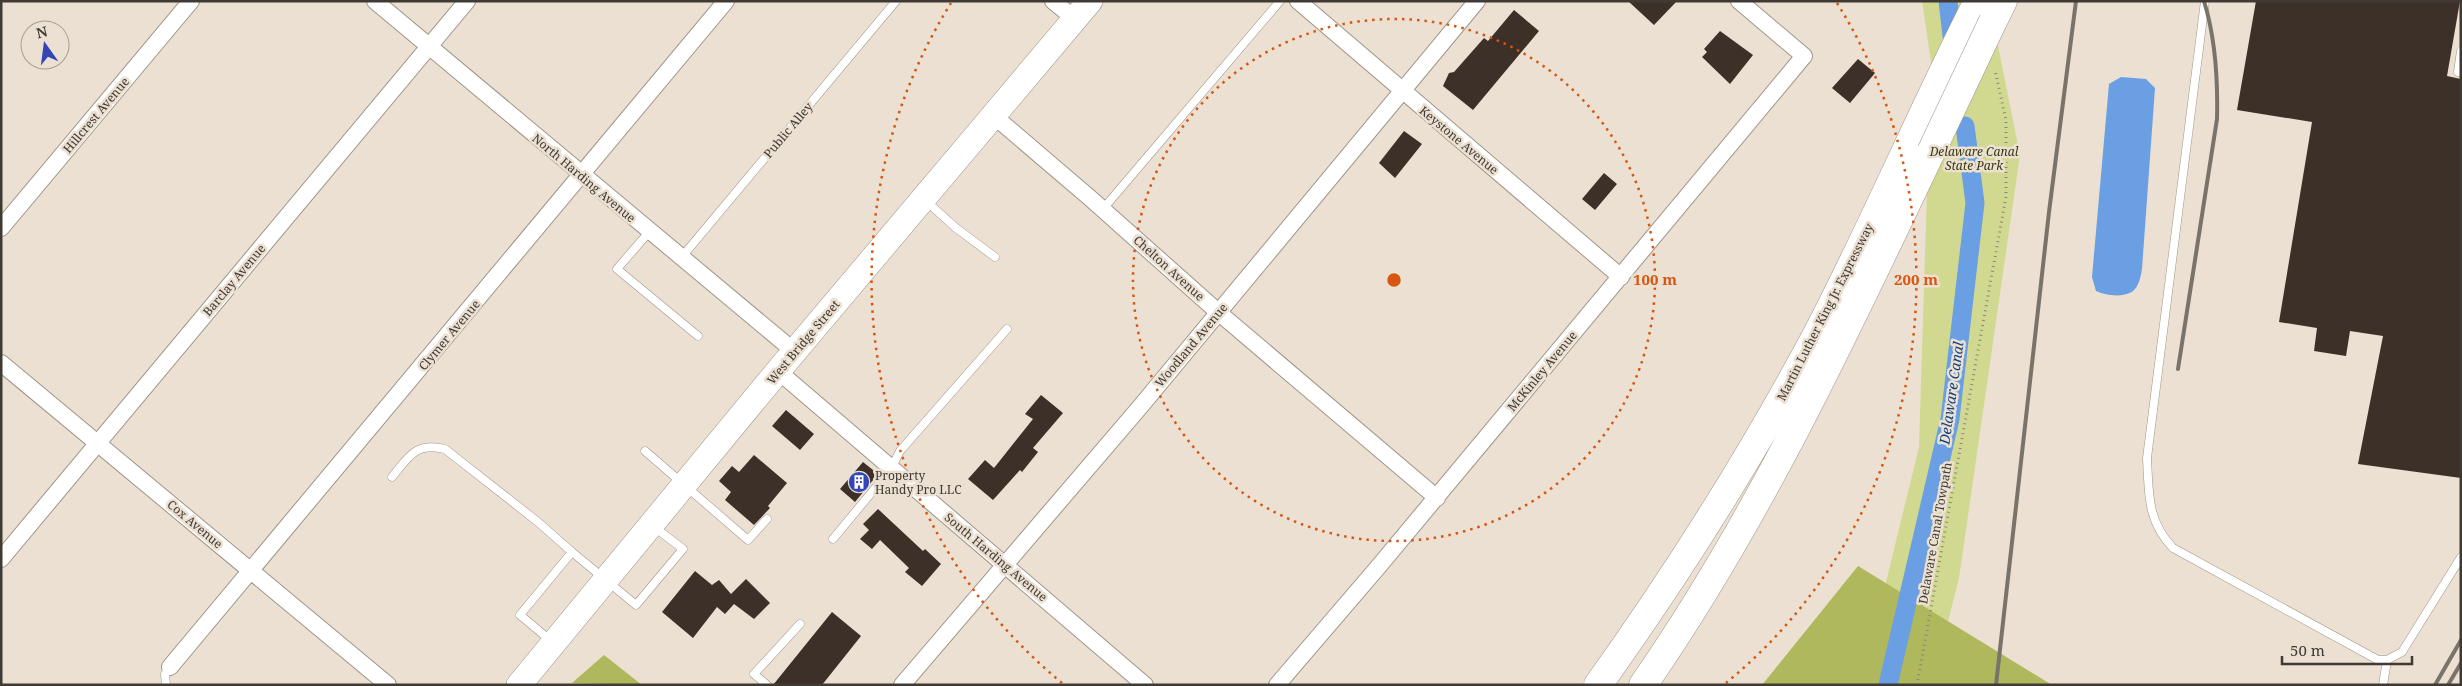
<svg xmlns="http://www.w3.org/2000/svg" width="2462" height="686" font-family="'Noto Serif',serif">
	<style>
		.green { fill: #d1d991 }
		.forest { fill: #afb85d }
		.water { fill: #6b9fe4 }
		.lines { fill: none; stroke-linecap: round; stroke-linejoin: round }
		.canal { stroke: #6b9fe4; stroke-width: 19 }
		.building { fill: #3d3028 }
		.lane-casing { stroke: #9f9587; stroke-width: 9 }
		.street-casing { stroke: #9f9587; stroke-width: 18 }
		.primary-casing { stroke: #9f9587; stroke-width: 26 }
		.highway-casing { stroke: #9f9587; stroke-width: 29 }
		.path { stroke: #8d857b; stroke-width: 3; stroke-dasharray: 1 4; stroke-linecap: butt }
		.lane { stroke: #fff; stroke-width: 8 }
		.street { stroke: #fff; stroke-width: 16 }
		.primary { stroke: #fff; stroke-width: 25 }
		.highway { stroke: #fff; stroke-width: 28 }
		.rail { stroke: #7a736a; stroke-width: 4 }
		.highway-bridge-casing { stroke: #9f9587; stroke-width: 29; stroke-linecap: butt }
		.highway-bridge { stroke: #fff; stroke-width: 28 }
		.ring { fill: none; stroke: #d75610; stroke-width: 2.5; stroke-dasharray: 2.5 5 }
		.labels { text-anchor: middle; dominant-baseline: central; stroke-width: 5; stroke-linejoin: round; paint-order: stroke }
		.street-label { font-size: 12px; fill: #3f3a34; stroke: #ebe0d1 }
		.park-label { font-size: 12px; font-style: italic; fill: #353811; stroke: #ebe0d1 }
		.poi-label { font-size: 12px; fill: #3f3a34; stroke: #ebe0d1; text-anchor: start }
		.water-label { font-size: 14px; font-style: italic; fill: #0f4280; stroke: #ebe0d1 }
		.centre { fill: #d75610; stroke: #ebe0d1; stroke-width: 2.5 }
		.ring-label { font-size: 15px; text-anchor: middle; font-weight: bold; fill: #d75610; stroke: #ebe0d1; stroke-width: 5; stroke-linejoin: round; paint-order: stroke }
	</style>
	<rect width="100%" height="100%" fill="#ebe0d1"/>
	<path class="green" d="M1922,1h67l31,154 -61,423 -27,107h-71l58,-238 12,-385z"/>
	<path class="forest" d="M1858,566l194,119h-290z
		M604,655l38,30 -70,-2z"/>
	<path class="water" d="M2121,77l25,2 9,9 -13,181c-1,5 -2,11 -4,15 -6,16 -31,12 -42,7l-4,-14 17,-193z"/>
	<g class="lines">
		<path class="canal" d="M1948,1l4,35
			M1888,685l62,-266 25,-216 -10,-77"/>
	</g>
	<path class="building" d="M1628,1h49l-23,24z
		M2256,1h204l-13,75 14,3v399l-103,-14 25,-128 -33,-5 -4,25 -32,-5 3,-23 -38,-6 33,-200 -75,-12z
		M1514,10l25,21 -66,79 -30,-24 6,-13 5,-1 30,-34 4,3z
		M1720,31l33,24 -23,29 -28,-27 5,-5 -3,-3z
		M1858,59l17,14 -25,30 -18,-15z
		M1404,131l18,13 -27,34 -16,-15z
		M1604,173l13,11 -22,26 -13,-11z
		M1041,395l22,18 -30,35 5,4 -16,20 -2,-2 -27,30 -25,-21 17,-19 9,8 39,-49 -8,-5z
		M786,410l28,24 -14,16 -28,-24z
		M754,455l33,28 -19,23 2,2 -16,17 -29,-25 6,-8 -12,-11 13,-15 7,6z
		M863,462l15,12 -23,28 -15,-13z
		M878,509l45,42 2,-2 16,15 -19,22 -17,-14 4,-4 -29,-28 -8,9 -12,-10 9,-9 -6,-6z
		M695,571l17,14 7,-5 12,14 15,-15 24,24 -16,16 -20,-15 -9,10 -8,-7 -24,31 -31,-26z
		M832,612l29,24 -39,49h-49z"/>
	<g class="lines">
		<g class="lane-casing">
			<path id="lane" d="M2205,1l-58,457c2,36 0,63 26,90l205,112h9l15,-8 59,-95
				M2461,51l-3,21h3
				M925,200l31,28 39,29
				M1103,209l177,-208
				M649,232l-32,37 81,67
				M681,258l215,-257
				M645,451l103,89 19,-21
				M392,477c17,-21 24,-35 53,-28l93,73 34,30
				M833,539l58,-70 9,-18 107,-122
				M550,640l-30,-25 52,-63 64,53 47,-56 -30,-23
				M166,685l-1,-11 5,-7
				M767,685l-13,-11 46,-50
				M2383,685l4,-25"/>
		</g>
		<g class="street-casing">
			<path id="street" d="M375,1l420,351
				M1053,1l22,18
				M1298,1l323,276
				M994,116l96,82 128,114 219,186
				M1,228l190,-227
				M1,363l387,322
				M778,371l367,314
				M1,559l466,-558
				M170,667l556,-666
				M902,685l238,-278 337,-406
				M1277,685l102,-119 425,-510 -65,-55"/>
		</g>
		<g class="primary-casing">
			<path id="primary" d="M519,685l259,-314 312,-370"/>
		</g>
		<g class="highway-casing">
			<path id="highway" d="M1993,21l10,-20
				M1598,685c80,-112 154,-229 219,-351 57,-109 105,-223 161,-333
				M1643,685c116,-167 201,-350 288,-533"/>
		</g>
		<path class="path" d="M1917,685l89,-488v-77l-11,-50"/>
		<use href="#lane" class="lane"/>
		<use href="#street" class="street"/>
		<use href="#primary" class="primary"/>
		<use href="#highway" class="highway"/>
		<path class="rail" d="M2178,369l39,-250c1,-40 -1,-79 -13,-118
			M1996,685l53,-473 27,-211
			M2435,685l26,-45
			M2448,685l13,-22"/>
		<g class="highway-bridge-casing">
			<path id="highway-bridge" d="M1931,152l62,-131"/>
		</g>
		<use href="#highway-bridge" class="highway-bridge"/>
	</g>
	<g class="ring">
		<circle cx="1394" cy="280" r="261"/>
		<path d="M1062 683A522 522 0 0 1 951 3M1837 3A522 522 0 0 1 1726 683"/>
	</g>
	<defs>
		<g id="building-disc" transform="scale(1.125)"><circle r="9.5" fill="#3345b7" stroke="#ebe0d1"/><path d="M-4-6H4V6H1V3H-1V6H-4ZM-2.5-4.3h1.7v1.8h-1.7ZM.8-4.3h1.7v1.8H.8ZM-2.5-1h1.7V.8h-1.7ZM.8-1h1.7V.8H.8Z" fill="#fff"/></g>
	</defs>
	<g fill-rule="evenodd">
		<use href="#building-disc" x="859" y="482"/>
	</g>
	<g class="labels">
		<g class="street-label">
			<text transform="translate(96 115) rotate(-50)">Hillcrest Avenue</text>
			<text transform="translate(788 130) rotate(-50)">Public Alley</text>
			<text transform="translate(1459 140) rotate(40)">Keystone Avenue</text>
			<text transform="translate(584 178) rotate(40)">North Harding Avenue</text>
			<text transform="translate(1169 268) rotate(42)">Chelton Avenue</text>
			<text transform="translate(234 280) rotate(-50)">Barclay Avenue</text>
			<text transform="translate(1825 312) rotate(-63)">Martin Luther King Jr. Expressway</text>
			<text transform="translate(449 335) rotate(-50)">Clymer Avenue</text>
			<text transform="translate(803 342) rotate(-50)">West Bridge Street</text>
			<text transform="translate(1191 345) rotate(-50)">Woodland Avenue</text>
			<text transform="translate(1542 371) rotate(-50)">McKinley Avenue</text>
			<text transform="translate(195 524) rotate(40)">Cox Avenue</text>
			<text transform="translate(1935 533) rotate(-80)">Delaware Canal Towpath</text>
			<text transform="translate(996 557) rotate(40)">South Harding Avenue</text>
		</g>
		<g class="park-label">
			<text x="1974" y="151">Delaware Canal<tspan x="1974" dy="14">State Park</tspan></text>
		</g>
		<g class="poi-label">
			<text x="875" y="475">Property<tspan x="875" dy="14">Handy Pro LLC</tspan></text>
		</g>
		<g class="water-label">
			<text transform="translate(1951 393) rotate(-82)">Delaware Canal</text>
		</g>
	</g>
	<circle cx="1394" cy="280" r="8" class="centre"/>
	<g class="ring-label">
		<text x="1655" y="285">100 m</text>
		<text x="1916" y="285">200 m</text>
	</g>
	<rect width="2462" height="686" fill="none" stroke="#3f3a34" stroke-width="5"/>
	<g transform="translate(45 45) rotate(346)"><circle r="24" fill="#ebe0d1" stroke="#a69e92"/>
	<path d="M0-4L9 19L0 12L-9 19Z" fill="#3345b7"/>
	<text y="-8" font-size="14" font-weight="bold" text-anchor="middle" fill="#3f3a34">N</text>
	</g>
	<path d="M2282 656v8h130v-8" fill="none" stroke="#3f3a34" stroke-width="2.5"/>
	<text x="2290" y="656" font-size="15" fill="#3f3a34" stroke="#ebe0d1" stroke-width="4" paint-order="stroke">50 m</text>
</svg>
